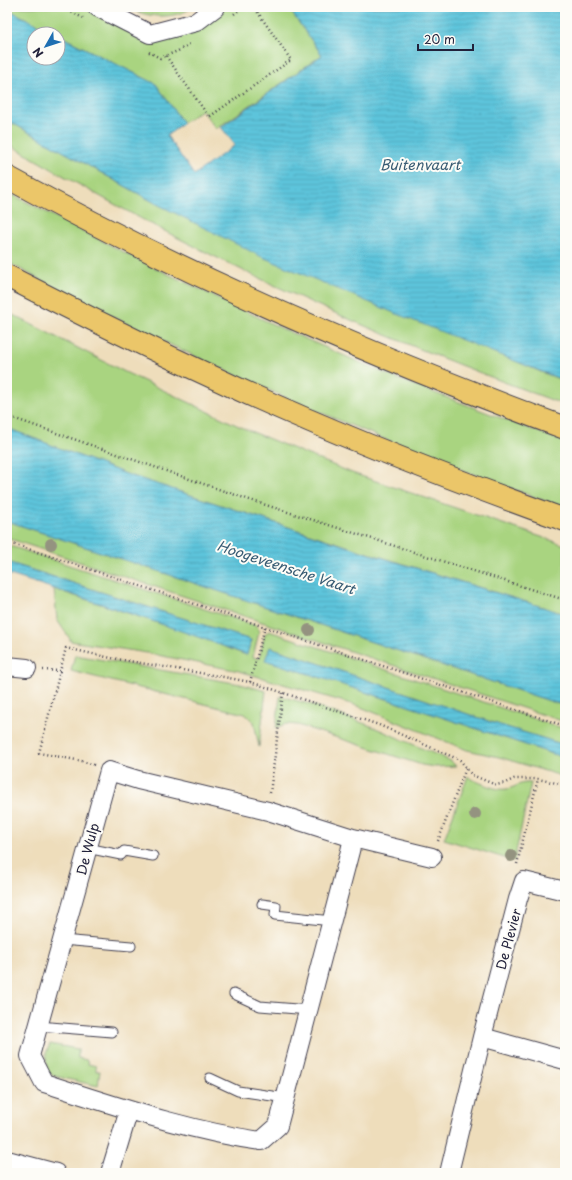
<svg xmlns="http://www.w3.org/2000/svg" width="572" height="1180" font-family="'Playpen Sans',sans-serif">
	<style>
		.green { fill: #a9d480; stroke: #667b5e }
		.water { fill: url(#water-rules); stroke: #40738b }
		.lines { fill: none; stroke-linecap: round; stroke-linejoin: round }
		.service-casing { stroke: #413e4e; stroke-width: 11 }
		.minor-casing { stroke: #413e4e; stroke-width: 20 }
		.motorway-casing { stroke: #413e4e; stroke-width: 24 }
		.path { stroke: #413e4e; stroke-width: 2.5; stroke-dasharray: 1 3; stroke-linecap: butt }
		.service { stroke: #fff; stroke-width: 9 }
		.minor { stroke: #fff; stroke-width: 18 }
		.motorway { stroke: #ebc669; stroke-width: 22 }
		.tree { fill: #949380 }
		.labels { text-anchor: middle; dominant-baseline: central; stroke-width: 4; stroke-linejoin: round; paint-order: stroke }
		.street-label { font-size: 13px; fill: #22223b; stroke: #fdfcf7 }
		.water-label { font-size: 14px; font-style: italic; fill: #375b73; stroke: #fdfcf7 }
	</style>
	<defs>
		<pattern id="water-rules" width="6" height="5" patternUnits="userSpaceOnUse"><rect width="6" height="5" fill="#5dc4db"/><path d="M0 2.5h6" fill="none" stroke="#51a8bd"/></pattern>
	</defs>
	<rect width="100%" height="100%" fill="#fdfcf7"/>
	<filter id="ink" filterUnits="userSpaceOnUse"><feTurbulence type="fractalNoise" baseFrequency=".025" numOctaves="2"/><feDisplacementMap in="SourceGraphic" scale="8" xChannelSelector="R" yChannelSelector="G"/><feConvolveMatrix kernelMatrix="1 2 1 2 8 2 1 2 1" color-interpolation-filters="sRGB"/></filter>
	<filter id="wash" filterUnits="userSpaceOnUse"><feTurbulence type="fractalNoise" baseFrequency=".012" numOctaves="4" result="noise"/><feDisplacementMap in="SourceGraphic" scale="16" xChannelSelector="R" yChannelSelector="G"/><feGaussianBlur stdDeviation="0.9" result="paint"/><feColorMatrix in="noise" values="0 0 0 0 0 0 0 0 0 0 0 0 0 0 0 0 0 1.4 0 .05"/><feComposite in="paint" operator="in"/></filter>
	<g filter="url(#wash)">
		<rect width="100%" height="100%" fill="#edb"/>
		<path class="green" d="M7,7h75l61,30 22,2 22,-9 32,-23h75l-4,3 32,45 -106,74 -14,-19 -19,13 -27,-39 -149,-75z
			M125,7h68c-20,14 -48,10 -68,0z
			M7,120l150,84 384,168 24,9v24c-97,-36 -194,-74 -287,-118 -93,-43 -183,-92 -271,-144z
			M7,192l144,74 134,64 113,49 167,63v66c-191,-68 -379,-150 -558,-246z
			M7,312l120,61 116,55 109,45 213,72v69l-200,-62 -239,-78 -119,-46z
			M7,521l558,185v16l-558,-184z
			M7,545l250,81 2,6 -6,25 6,2 6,-25 4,-3 296,98v16l-65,-20 -230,-78 -4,13 121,39 178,59v19l-66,-20 -32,-7 -109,-44 -119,-35 -92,-18 -77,-12v-2l-13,-19 -3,-31 132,43 60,23 5,-15 -244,-78z
			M75,655l165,29 26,7 -7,56 -5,-25 -9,-8 -174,-43z
			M280,696l33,9 58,21 80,35 5,5 -21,1 -13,-2 -124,-40 -13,-1 -9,4z
			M468,776l3,3c11,4 24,12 36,10 10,-2 12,-7 24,-6l-17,78 -70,-22z
			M50,1044l28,5v9l9,2 1,4 8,2v5h4l-2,15 -44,-10 -7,-4 -1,-19z"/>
		<path class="water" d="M294,7h271v374l-173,-69 -132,-56 -103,-52 -150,-84v-111l49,25h-22v24h24v-23l98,49 27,39 -16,13 27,39 41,-30 -14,-18 101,-72 -32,-45z
			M7,428l119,46 238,78 201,62v92l-558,-185z
			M7,562l244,78 -4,15c-79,-30 -160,-56 -240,-81z
			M270,647l230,78 65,20v13l-178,-59 -122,-39z"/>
	</g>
	<g filter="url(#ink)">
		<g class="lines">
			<g class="service-casing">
				<path id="service" d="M87,848l34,7 3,-4 29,5
					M262,904l14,2 -1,9 57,6
					M62,940l69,6
					M234,994l26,12 49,4
					M38,1026l74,6
					M210,1078l28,13 48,7"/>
			</g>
			<g class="minor-casing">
				<path id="minor" d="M97,7l53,27 46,-12 20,-15
					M7,666l20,2
					M109,771l29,9 130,31 85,27 -3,13 -72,275 -17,15c-73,-10 -147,-36 -217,-58l-14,-27z
					M353,838l79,19
					M482,1037l83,23
					M7,1160l49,13
					M110,1173l19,-63
					M449,1173l33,-136 36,-138 6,-18 41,10"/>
			</g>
			<g class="motorway-casing">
				<path id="motorway" d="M7,177c179,99 367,180 558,251
					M7,276c70,36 140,71 212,104 112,53 229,98 346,140"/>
			</g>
			<path class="path" d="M61,7l22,11
				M234,14l9,-7
				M149,52l11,6 18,-7 12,-7
				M166,56l43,61 82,-57 -37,-53
				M7,416l243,84 315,100
				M7,542l558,184
				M43,670l18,1
				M250,682l15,-55
				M94,765l-12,-4 -43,-8 27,-105 45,10 107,18 32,6 22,7 107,36 81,35 12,15 24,10 9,-2 9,-4h24l27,6
				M270,793l13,-100
				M438,841l28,-73
				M517,864l21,-85"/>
			<use href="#service" class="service"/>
			<use href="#minor" class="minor"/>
			<use href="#motorway" class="motorway"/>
		</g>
		<g class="tree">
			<circle cx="51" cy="544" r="6"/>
			<circle cx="309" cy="630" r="6"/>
			<circle cx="475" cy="814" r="6"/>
			<circle cx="511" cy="856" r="6"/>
		</g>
	</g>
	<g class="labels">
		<g class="street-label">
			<text transform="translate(87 849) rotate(-75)">De Wulp</text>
			<text transform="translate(508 939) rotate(-75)">De Plevier</text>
		</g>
		<g class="water-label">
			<text x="420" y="164">Buitenvaart</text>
			<text transform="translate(286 567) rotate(18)">Hoogeveensche Vaart</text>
		</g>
	</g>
	<rect width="572" height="1180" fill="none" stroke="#fdfcf7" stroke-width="24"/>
	<g transform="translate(46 46) rotate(231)"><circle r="19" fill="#fdfcf7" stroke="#a5a5ac"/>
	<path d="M0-3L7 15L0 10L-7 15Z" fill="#1f6fb2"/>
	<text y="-6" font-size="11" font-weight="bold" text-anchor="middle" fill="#22223b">N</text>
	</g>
	<path d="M418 44v6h55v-6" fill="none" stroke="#22223b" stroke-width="2"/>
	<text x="424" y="44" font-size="12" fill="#22223b" stroke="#fdfcf7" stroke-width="3" paint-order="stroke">20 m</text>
</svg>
